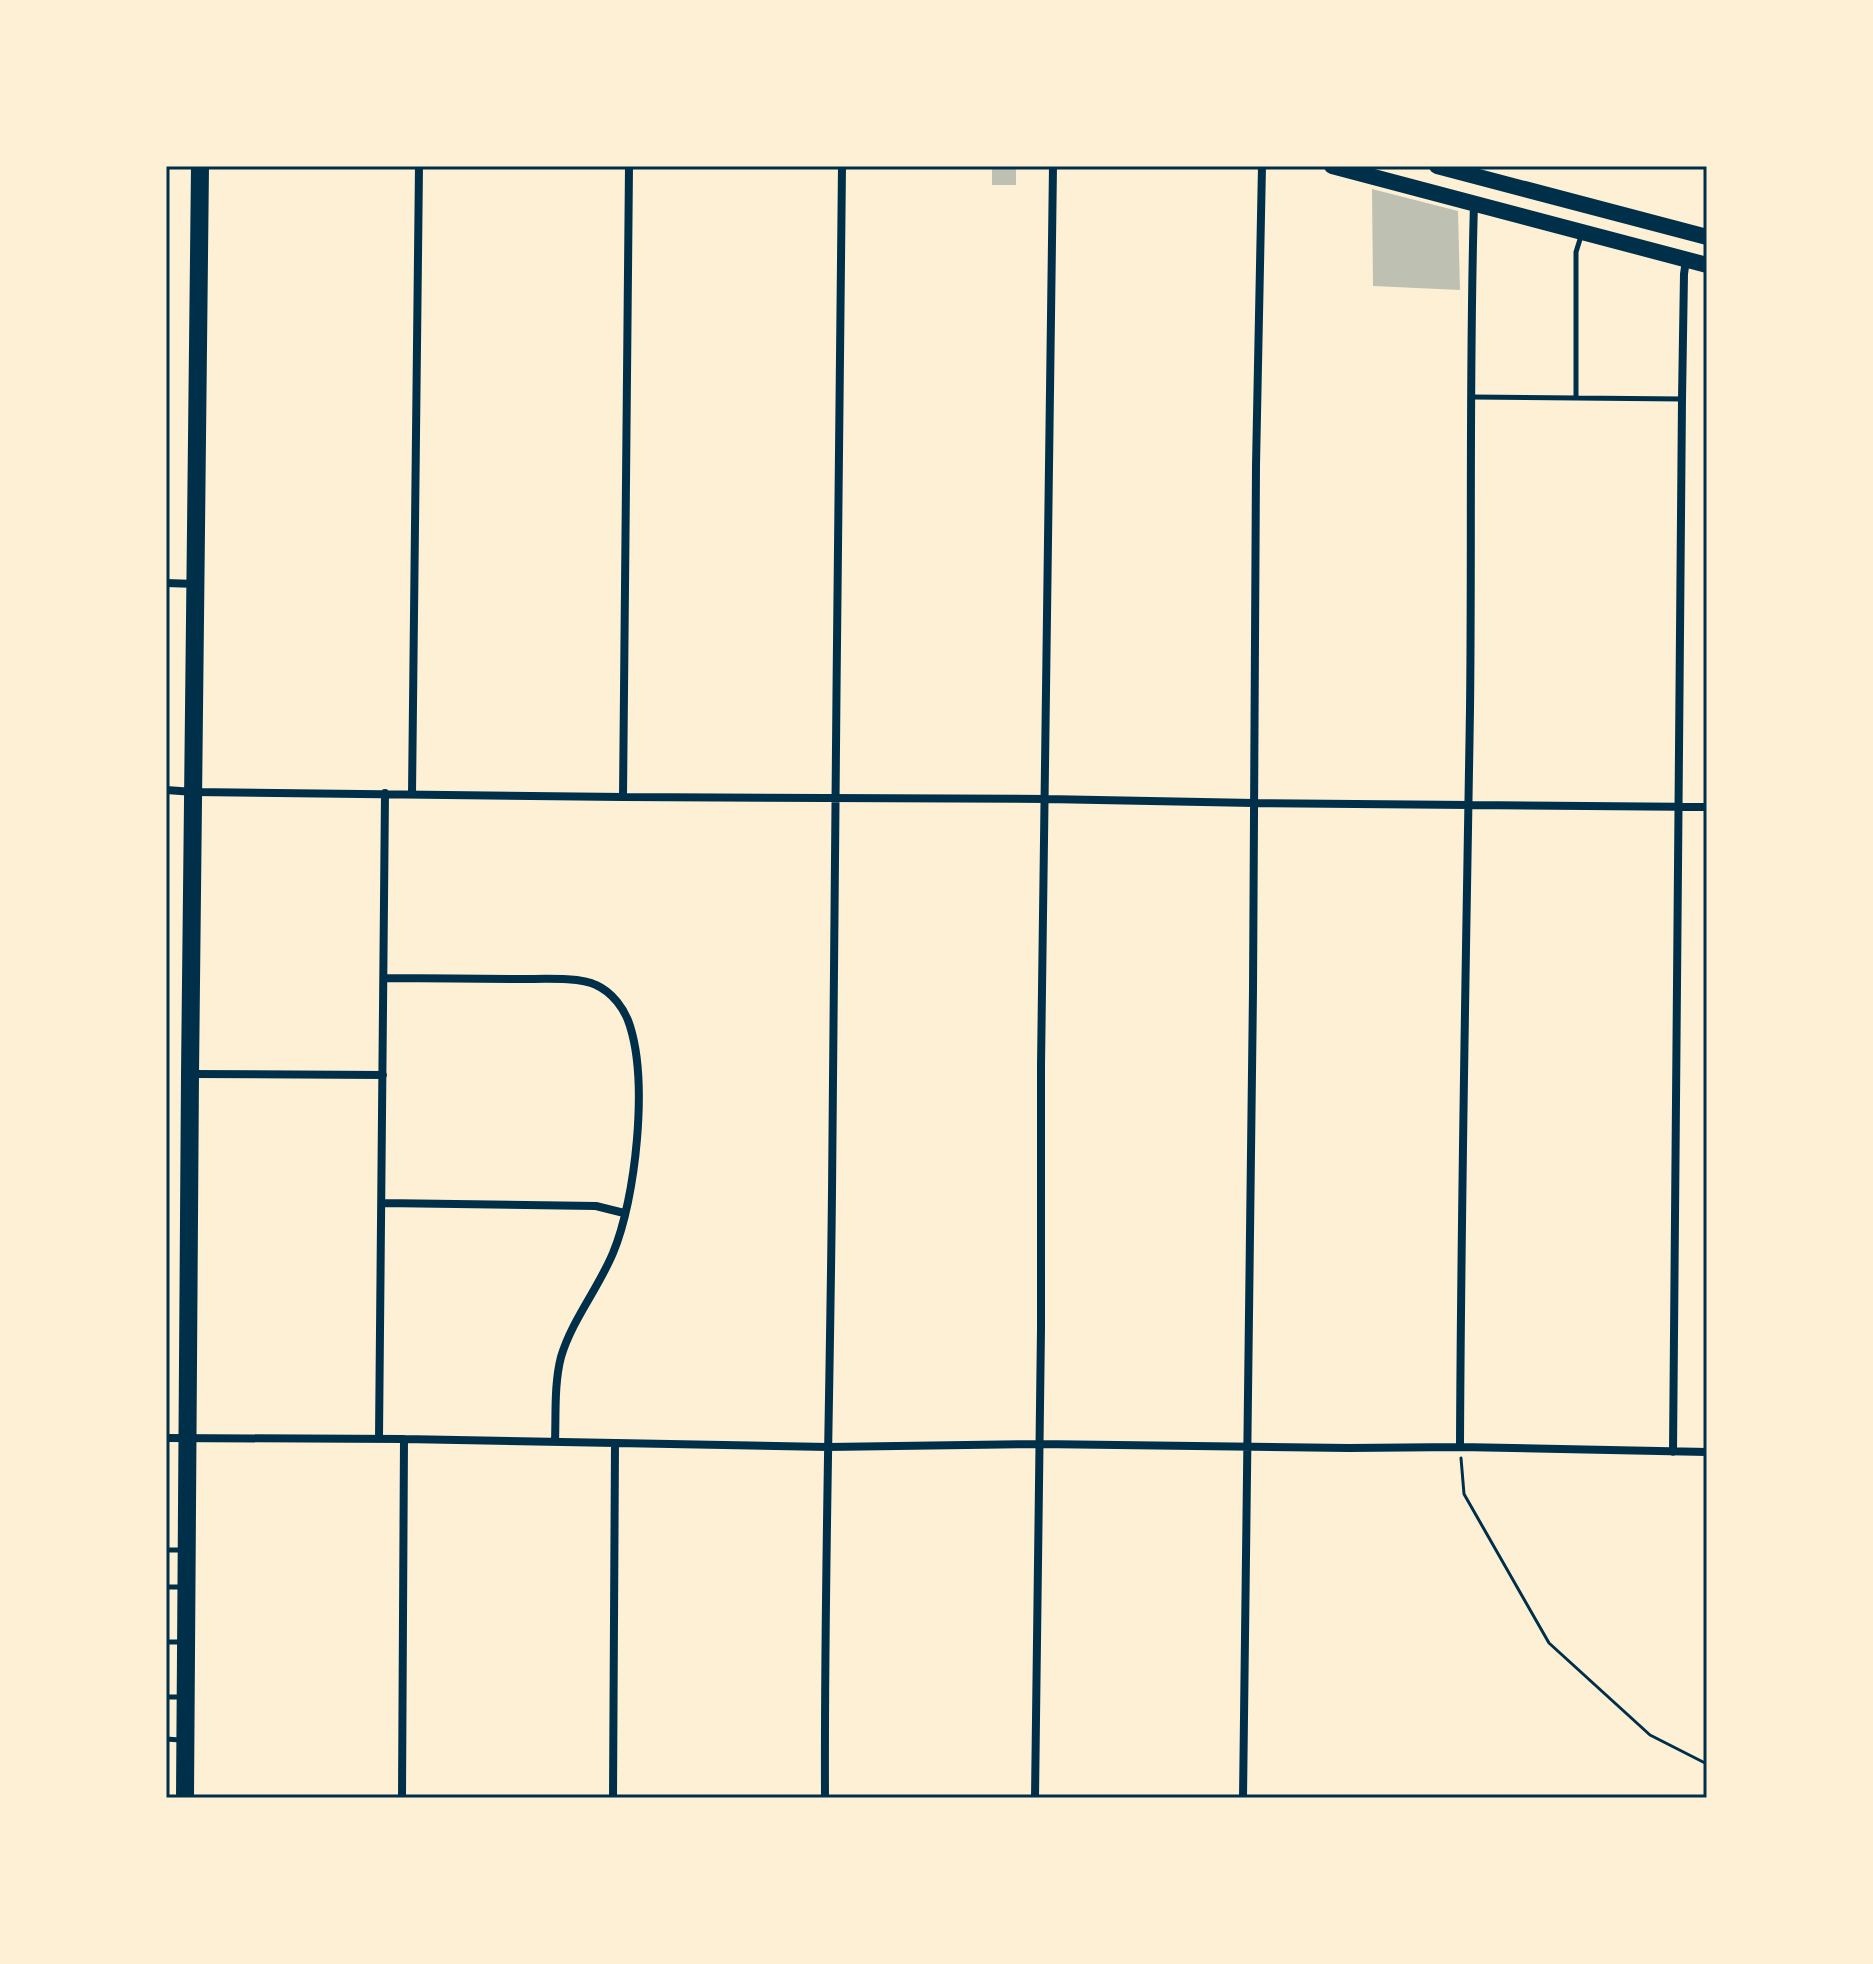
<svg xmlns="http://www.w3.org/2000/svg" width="1873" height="1964" font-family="'Golos Text',sans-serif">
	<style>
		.building { fill: #bec0b2 }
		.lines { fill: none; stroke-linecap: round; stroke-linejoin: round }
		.path { stroke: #003049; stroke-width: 3 }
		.service { stroke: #003049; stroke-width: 5 }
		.minor { stroke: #003049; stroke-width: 8 }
		.secondary { stroke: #003049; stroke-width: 16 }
		.primary { stroke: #003049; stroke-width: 18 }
		.neatline { fill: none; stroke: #003049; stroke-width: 3 }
	</style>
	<rect width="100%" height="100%" fill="#fdf0d5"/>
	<path class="building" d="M992,166h24v19h-24z
		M1372,189l86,22 2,79 -87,-4z"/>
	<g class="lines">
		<path class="path" d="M1461,1458l3,36 85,149 101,92 57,29"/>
		<path class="service" d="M1472,397l210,2
			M1576,398v-146l6,-19
			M166,1550h16
			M166,1587h15
			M166,1642h15
			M166,1697h15
			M166,1739l14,1"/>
		<path class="minor" d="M166,583l30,1
			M166,790l28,2 429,5 423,2 208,4 453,4
			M412,794l7,-628
			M623,797l6,-631
			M384,978c47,0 93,1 140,1 18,0 57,-2 72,6 16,7 29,24 34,41 18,57 6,172 -17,227 -15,36 -41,67 -52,104 -7,27 -5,57 -6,85
			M191,1074l192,1
			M382,1203l214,3 28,7
			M166,1438l238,1 424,8 211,-3 310,4 111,-1 247,5
			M379,1438l6,-645
			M1460,1447c1,-246 6,-491 10,-737 2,-169 -1,-338 4,-506
			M1673,1452l9,-1053 2,-125 2,-14
			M402,1798l2,-359
			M613,1798l2,-355
			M825,1798c-1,-202 5,-405 7,-607 4,-342 5,-683 10,-1025
			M1035,1798l6,-470v-263l12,-899
			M1243,1798l10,-807 3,-526 6,-299"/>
		<path class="secondary" d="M1332,166l375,99
			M1437,166l270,71"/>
		<path class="primary" d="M185,1798l5,-724 10,-908"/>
	</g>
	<rect width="1873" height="1964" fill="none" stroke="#fdf0d5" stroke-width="336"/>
	<rect x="168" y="168" width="1537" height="1628" class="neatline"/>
</svg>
